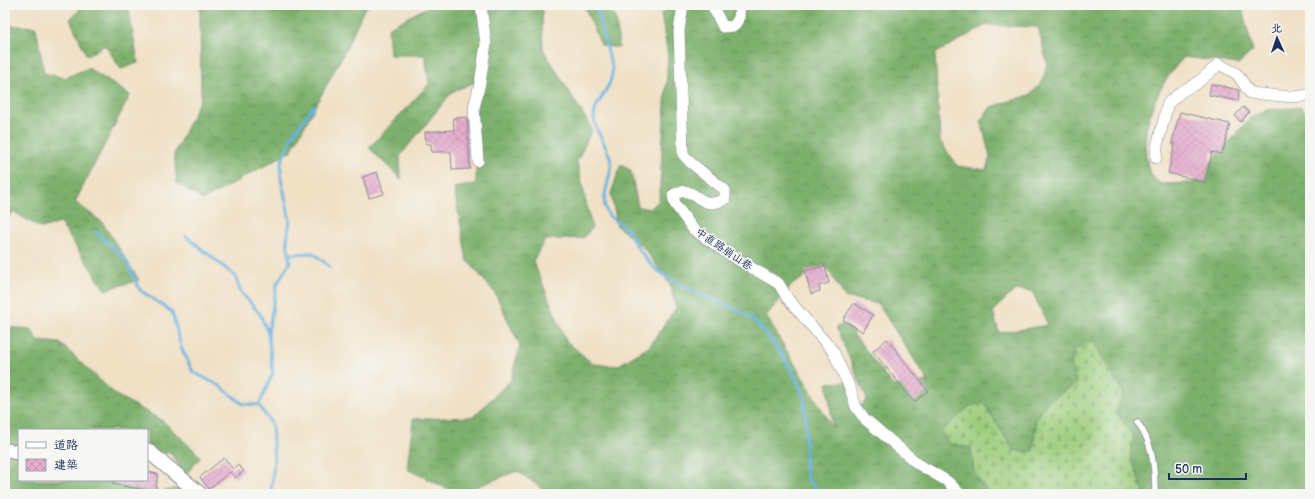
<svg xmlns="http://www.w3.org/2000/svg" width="1315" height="499" font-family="'Balsamiq Sans','LXGW WenKai TC',sans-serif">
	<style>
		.forest { fill: url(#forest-crowns); stroke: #4c7065; fill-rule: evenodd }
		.cemetery { fill: url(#cemetery-stones); stroke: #5c7e6d }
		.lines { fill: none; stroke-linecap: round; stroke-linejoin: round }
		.stream { stroke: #68b2e0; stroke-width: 3 }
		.building { fill: url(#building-cross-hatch) }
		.service-casing { stroke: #868891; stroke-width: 7 }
		.minor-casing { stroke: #868891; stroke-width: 12 }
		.tertiary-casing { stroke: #868891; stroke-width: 16 }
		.service { stroke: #fff; stroke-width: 5.5 }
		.minor { stroke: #fff; stroke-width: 11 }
		.tertiary { stroke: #fff; stroke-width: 14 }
		.labels { text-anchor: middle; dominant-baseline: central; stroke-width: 3; stroke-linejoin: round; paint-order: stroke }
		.street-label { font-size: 11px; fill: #1b2f5e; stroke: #f6f6f2 }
	</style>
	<defs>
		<pattern id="forest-crowns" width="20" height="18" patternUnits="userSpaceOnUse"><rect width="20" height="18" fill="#7db06c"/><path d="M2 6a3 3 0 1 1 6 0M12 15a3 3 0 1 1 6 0" fill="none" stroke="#66905c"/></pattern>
		<pattern id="cemetery-stones" width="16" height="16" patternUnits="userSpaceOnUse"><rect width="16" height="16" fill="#9ccd7c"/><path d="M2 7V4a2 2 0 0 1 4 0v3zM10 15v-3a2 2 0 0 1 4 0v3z" fill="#86b06e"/></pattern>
		<pattern id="building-cross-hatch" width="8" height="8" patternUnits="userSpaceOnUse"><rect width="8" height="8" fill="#e5acce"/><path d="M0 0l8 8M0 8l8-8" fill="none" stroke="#c494b3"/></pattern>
	</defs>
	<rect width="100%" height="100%" fill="#f6f6f2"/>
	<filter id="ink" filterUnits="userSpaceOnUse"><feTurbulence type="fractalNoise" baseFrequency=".025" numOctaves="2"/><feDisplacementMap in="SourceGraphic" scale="8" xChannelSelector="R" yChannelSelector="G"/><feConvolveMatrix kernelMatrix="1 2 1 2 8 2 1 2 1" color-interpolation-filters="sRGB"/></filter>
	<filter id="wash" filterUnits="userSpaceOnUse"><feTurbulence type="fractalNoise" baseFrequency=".012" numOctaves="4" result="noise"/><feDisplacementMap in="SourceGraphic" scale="16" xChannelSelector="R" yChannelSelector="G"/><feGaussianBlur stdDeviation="0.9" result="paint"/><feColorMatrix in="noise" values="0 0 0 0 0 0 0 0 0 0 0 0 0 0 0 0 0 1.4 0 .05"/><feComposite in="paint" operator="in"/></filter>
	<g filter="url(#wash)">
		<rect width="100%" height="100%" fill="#f0e0c4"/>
		<path class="forest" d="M79,5h49l10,58 -17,6 -16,-24 -18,11 -17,-37 9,-8z
			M200,5h169l-5,4 -19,42 -54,100 -88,49 -26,-17 -3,-29 27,-56z
			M431,5h111l1,44 49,80 -15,33 15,66 -9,10 -38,2 -12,21 33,80 27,23 24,2 32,-19 27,-39 -6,-24 -26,-36 -27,-22 -6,-33 10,-29 10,7 7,36 12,2 9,-9 9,-143 -7,-43 12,-9h568l12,46 -15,13 -54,-7c-28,30 -47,72 -35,113 1,5 8,10 11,14l33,-1 57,-65 17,-8 34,-3 9,9v378h-166l-14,-40 4,-17 -17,-24 5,-21 -51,-25 6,16 -31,20 -10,17 -3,32 -19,-1 -30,-48 -35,41 22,4 3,25 15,21h-444l-1,-4 -27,-19 -59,23 -51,-25 6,-50 60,-2 38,-37 9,-34 -25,-53 -28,-33 -13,-72 22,-4 1,-103 -25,11 -52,64 1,23 -32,-31 60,-64 -4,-29h-35l-2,-27zM986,25l52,2 9,36 -4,18 -13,14 -39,12 -10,13 9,37 -4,13 -29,-4 -17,-25 -5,-87zM825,265l20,32 33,7 50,77 -35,5 -47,-62 -10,3 31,72 -7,8 -13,-25 -20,1 6,45 -67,-112 27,-32zM1015,290l17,1 16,34 -49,8 -6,-22z
			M584,5h23l9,15 3,28 -18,-3z
			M5,25l31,2 8,46 21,5 23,-10 42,27 -55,107 27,20 37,58 -34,10 -45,-67 -19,5 -27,-16 -9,8z
			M5,327l26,2 7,12 22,2 56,52 47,26 38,36 -16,18 -16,-24 -14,11 -8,-3v-29h-128v50h115l26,12 23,-5 7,7h-185z"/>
		<path class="cemetery" d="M1093,341l30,51 -6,21 17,24 -4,17 14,40h-155l-15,-21 -3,-25 -22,-4 -8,-13 29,-25 14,-3 30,48h19l3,-31 10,-17 31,-20 -6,-16 3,-18z"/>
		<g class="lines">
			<path class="stream" d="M596,5l16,63c2,21 -18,31 -18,50 1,16 15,28 17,44 1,15 -9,30 -6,45 3,13 15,15 23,23 2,2 3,6 4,8 4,8 19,28 26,33 16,11 34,20 51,27 19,8 38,13 52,30 17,20 34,43 42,68 7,22 -2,71 5,84 4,6 11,10 16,14
				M96,232l30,28 14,30 32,22 9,35 12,25 27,14 23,18 16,1 13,20 2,35 -3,34
				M186,236l49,40 6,16 19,22 8,19 5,40 -14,32
				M289,254l24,-1 17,14
				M268,333l9,-49 13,-22 -3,-22 3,-19 -9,-43v-15l12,-29 21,-28"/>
		</g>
		<g id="blocks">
			<path class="building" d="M1211,84l28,6 -1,11 -29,-6z
				M1243,107l6,5 -8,10 -6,-6z
				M1180,112l50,12 -8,30 -10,-2 -7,30 -37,-9 7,-29 -3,-1z
				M467,117l3,52 -18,1 -1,-18h-19l-1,-8h-5l-1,-12 29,-2 -1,-12z
				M377,172l7,22 -15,4 -6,-21z
				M825,266l4,17 -10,3 1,5 -9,3 -6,-23z
				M854,303l19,12 -10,17 -20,-12z
				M887,339l41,52 -14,11 -41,-51z
				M224,458l9,11 5,-4 6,6 -9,7 -5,-6 -21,17 -9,-12z
				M147,472l11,2 -3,18 -42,-8v-4h34z"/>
		</g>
	</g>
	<g filter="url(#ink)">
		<use href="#blocks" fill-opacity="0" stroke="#868891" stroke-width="1"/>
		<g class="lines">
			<g class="service-casing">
				<path id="service" d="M1137,422c16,19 18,48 18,72"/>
			</g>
			<g class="minor-casing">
				<path id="minor" d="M683,5l-4,26 4,123 8,9 34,27v9c-27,15 -29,-18 -52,-4l2,9 18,25 34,24 52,31 9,15 45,52 17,37 6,19 9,12 53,45 29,17 13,13
					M712,5l11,22 11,-1 5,-8 1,-13
					M1156,158l1,-12 11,-43 14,-12 14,-7 23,-20 18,10 13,19 42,4 18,-2
					M478,161l-4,-53 6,-25 6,-39 -5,-39"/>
			</g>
			<g class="tertiary-casing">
				<path id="tertiary" d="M5,450l14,3
					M147,450l53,44"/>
			</g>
			<use href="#service" class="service"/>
			<use href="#minor" class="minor"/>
			<use href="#tertiary" class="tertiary"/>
		</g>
	</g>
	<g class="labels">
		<g class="street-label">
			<text transform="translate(724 249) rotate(34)">中直路崩山巷</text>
		</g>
	</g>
	<rect width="1315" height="499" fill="none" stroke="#f6f6f2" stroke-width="20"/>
	<rect x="18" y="429" width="130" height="52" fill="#f6f6f2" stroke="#9ea6b7"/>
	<rect x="26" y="442" width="20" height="6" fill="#ffffff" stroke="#9ea6b7"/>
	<text x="54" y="449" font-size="12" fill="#1b2f5e">道路</text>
	<rect x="26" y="459" width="20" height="12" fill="url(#building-cross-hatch)" stroke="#9ea6b7"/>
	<text x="54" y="469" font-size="12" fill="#1b2f5e">建築</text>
	<g transform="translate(1277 38) rotate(357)" stroke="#f6f6f2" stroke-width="3" paint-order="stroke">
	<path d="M0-3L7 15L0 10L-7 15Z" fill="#1b2f5e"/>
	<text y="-6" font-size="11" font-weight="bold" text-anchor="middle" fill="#1b2f5e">北</text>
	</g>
	<path d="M1169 473v6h77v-6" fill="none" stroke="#1b2f5e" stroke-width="2"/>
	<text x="1175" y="473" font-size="12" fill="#1b2f5e" stroke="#f6f6f2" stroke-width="3" paint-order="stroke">50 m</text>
</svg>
